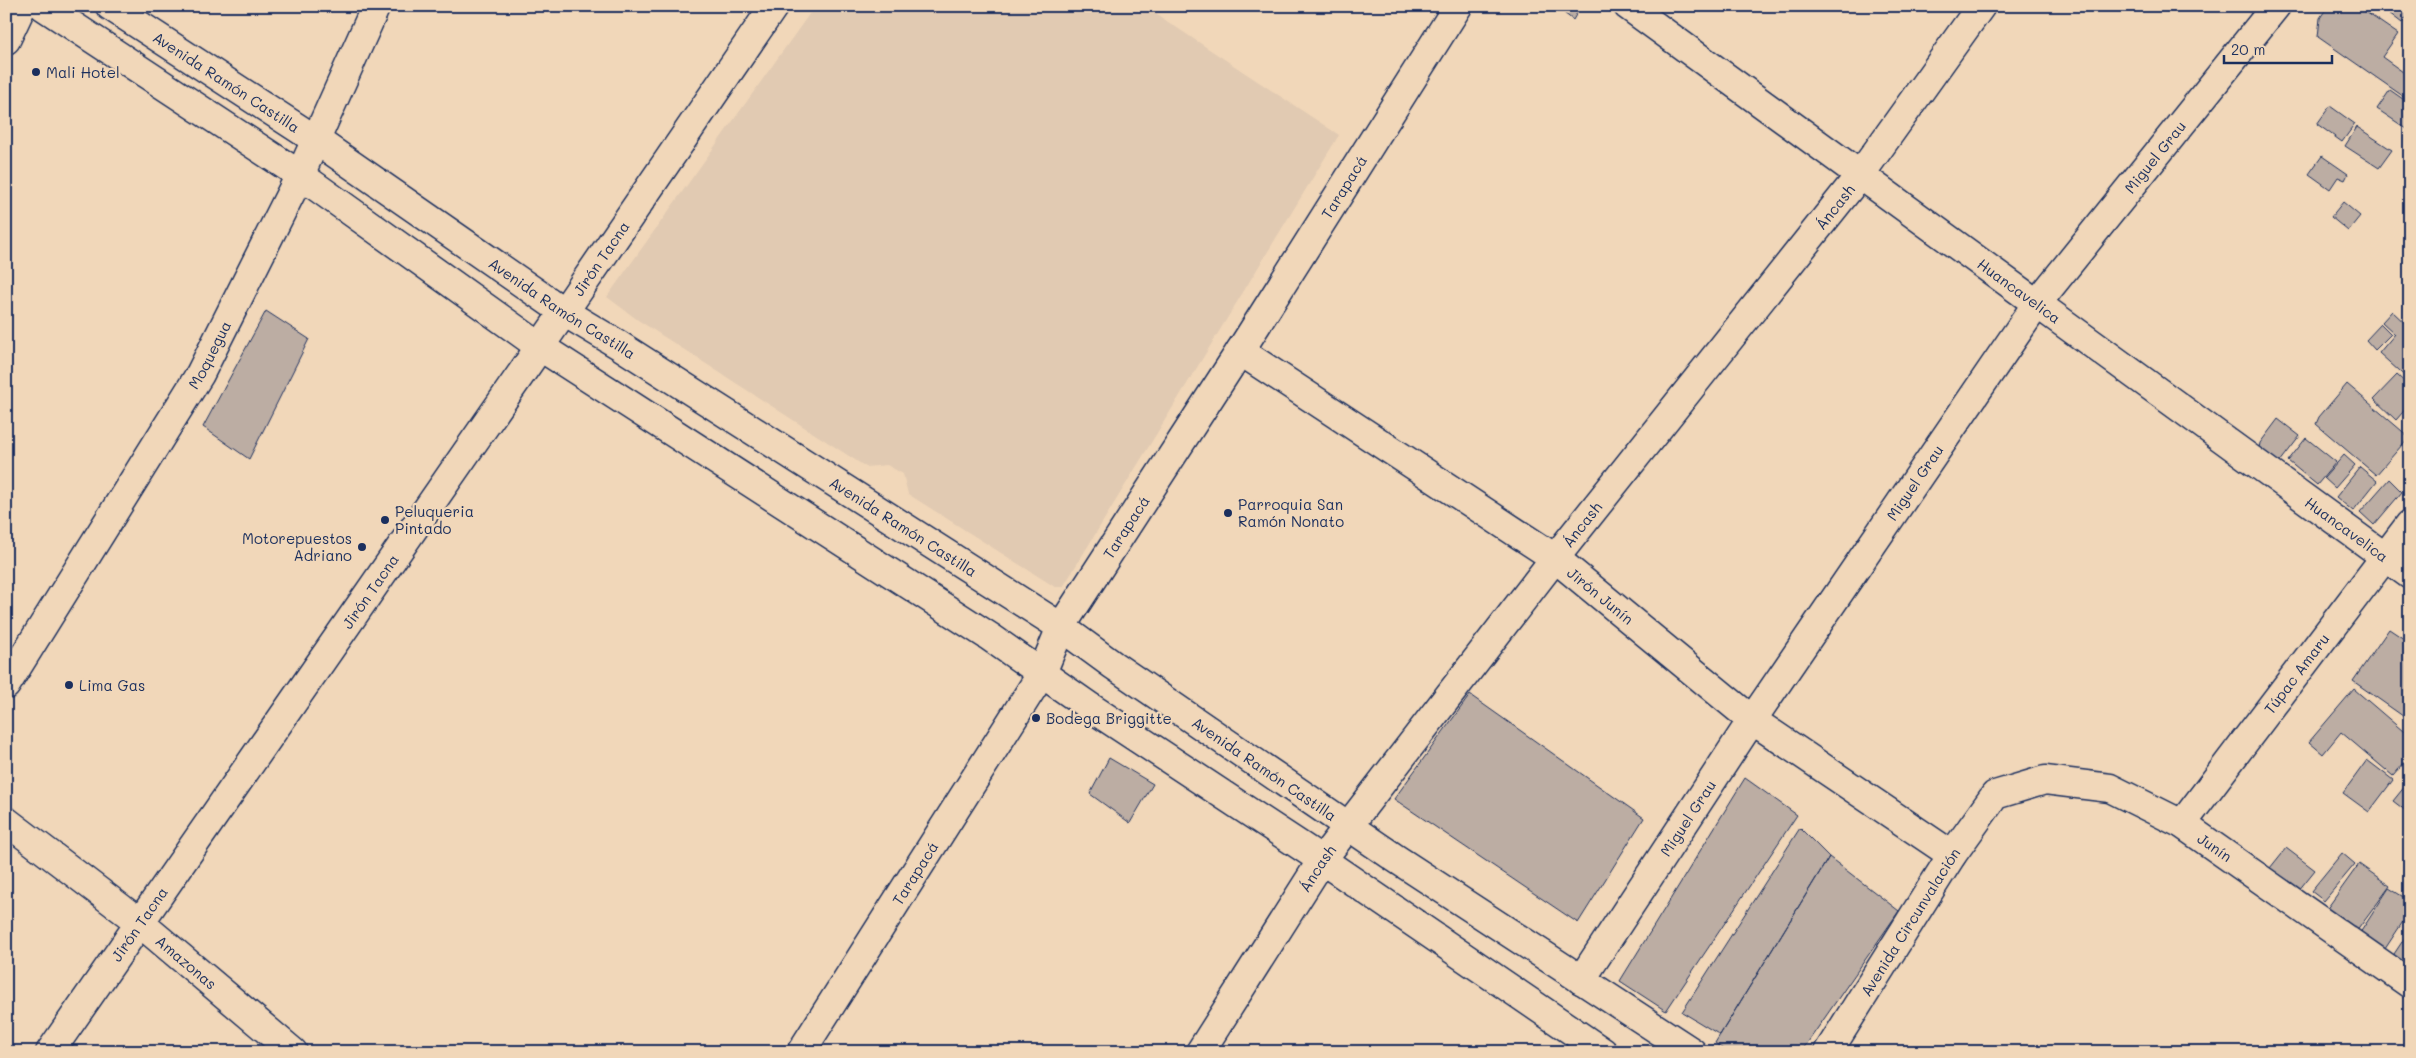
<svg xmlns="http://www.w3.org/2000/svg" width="2416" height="1058" font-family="Mali,sans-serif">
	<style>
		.built { fill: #e1cab2 }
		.building { fill: #bcada3; stroke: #1b2f5e }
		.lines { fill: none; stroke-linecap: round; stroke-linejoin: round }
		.street-casing { stroke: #1b2f5e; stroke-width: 31 }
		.primary-casing { stroke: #1b2f5e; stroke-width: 31 }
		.street { stroke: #f1d7b9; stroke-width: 28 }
		.primary { stroke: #f1d7b9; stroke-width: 28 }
		.poi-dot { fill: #1b2f5e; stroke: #f1d7b9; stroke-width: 2 }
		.labels { text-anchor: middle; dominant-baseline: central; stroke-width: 4.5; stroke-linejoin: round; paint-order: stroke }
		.poi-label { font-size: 15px; fill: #1b2f5e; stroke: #f1d7b9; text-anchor: start }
		.street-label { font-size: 15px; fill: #1b2f5e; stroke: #f1d7b9 }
	</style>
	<rect width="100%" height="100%" fill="#f1d7b9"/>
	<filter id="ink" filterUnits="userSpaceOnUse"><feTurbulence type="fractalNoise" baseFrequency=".02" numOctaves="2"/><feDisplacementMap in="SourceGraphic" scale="10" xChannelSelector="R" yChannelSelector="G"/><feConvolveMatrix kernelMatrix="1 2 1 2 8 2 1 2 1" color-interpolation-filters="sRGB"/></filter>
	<g filter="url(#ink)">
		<path class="built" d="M815,6h329l195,129 -276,452h-8l-147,-93 -5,-20 -16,-9 -21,2 -228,-147 -31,-23z"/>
		<path class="building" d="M1555,6h26l-8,14z
			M2328,6h29l41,28 -16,23 28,20v24l-92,-64 2,-19z
			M2380,6h30v7l-8,10z
			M2390,90l20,14v27l-33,-22z
			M2330,106l25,18 -13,18 -25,-18z
			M2357,127l35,23 -13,18 -34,-22z
			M2322,156l26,18 -3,6 -7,-3 -8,12 -21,-15z
			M2343,202l17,14 -12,15 -17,-14z
			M266,311l43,28 -60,120 -46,-32z
			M2392,311l18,17v53l-31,-28 16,-19 -13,-12z
			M2381,324l10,10 -16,16 -9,-10z
			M2397,375l13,12v17l-14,16 -22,-21z
			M2347,384l62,53 -33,38 -60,-51 3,-7z
			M2278,419l22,17 -27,35 -16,-12 3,-16z
			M2306,438l30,24 -19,23 -29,-24z
			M2344,455l11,10 -20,23 -11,-10z
			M2360,467l17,14 -24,30 -17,-14z
			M2389,479l13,13 -28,33 -14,-13z
			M2389,629l21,14v78l-57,-40z
			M2354,689l56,48v19l-17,20 -52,-44 -18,22 -14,-12z
			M1470,695l174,123 -66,105 -184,-124z
			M1109,758l44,26 -23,39 -40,-29z
			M2367,760l26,20 -24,32 -26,-19z
			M1745,778l52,37 -131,196 -46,-30z
			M2410,780v34l-17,-13z
			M1800,828l29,29 -109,178 -38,-23z
			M2286,848l29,22 -21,26 -28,-23z
			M2342,853l13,11 -31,37 -13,-10z
			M1829,857l70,54 -98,141h-74l-12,-9z
			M2359,864l31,22 -34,46 -30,-22z
			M2389,888l21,13v10l-27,41 -25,-16z
			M2408,933h2v36l-18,-12z"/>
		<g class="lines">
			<g class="street-casing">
				<g id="street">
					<path id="s1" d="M1628,6l782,569"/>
					<path d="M6,40l16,-34"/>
					<path id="s2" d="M1240,351l315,207 197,162 200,135"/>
					<path id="s3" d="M6,685l194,-311 100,-199 76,-169"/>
					<path id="s4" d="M6,821l133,101 154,130"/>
					<path id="s5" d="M2182,824l228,-300"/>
					<path id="s6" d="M50,1052l514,-740 210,-306"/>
					<path id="s7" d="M801,1052l241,-379 19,-46 179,-276 218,-345"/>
					<path id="s8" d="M1200,1052l122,-192 233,-302 305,-383 121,-169"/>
					<path id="s9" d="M1828,1052l124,-197 43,-60 50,-15 65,8 72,36 228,160"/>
				</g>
			</g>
			<g class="primary-casing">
				<g id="primary">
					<path d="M43,6l257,169 239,171 451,291 100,70 232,153 281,192"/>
					<path id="s10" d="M110,6l206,134 248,172 55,33 442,282 52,38 282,193 297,194"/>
					<path id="s11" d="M1581,980l171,-260 286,-418 238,-296"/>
				</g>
			</g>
			<use href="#street" class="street"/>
			<use href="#primary" class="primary"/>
		</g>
	</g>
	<g class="poi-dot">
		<circle cx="36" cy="72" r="5"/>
		<circle cx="1228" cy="513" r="5"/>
		<circle cx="385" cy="520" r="5"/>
		<circle cx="362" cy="547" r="5"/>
		<circle cx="69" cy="685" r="5"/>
		<circle cx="1036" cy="718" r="5"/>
	</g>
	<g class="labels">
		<g class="poi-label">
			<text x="46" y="72">Mali Hotel</text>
			<text x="1238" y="504">Parroquia San<tspan x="1238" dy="17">Ramón Nonato</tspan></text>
			<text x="395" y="511">Peluqueria<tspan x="395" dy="17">Pintado</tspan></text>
			<text x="352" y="538" text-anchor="end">Motorepuestos<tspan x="352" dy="17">Adriano</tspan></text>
			<text x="79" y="685">Lima Gas</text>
			<text x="1046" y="718">Bodega Briggitte</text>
		</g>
		<g class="street-label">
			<text stroke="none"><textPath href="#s10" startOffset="139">Avenida Ramón Castilla</textPath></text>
			<text stroke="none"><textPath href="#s11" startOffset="1004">Miguel Grau</textPath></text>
			<text stroke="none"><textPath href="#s7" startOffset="1022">Tarapacá</textPath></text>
			<text stroke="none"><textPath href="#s8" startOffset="1058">Áncash</textPath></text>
			<text stroke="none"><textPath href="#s6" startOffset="966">Jirón Tacna</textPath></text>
			<text stroke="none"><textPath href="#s1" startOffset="484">Huancavelica</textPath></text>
			<text stroke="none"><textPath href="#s10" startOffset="544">Avenida Ramón Castilla</textPath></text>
			<text stroke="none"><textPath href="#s3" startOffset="388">Moquegua</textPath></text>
			<text stroke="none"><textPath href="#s11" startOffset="599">Miguel Grau</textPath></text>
			<text stroke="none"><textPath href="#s8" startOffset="652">Áncash</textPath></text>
			<text stroke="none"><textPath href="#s10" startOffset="949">Avenida Ramón Castilla</textPath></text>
			<text stroke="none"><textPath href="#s7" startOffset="618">Tarapacá</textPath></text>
			<text stroke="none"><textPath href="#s1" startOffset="889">Huancavelica</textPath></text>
			<text stroke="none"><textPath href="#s6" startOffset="561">Jirón Tacna</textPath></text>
			<text stroke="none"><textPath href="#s2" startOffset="436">Jirón Junín</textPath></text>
			<text stroke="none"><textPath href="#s5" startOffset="189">Túpac Amaru</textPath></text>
			<text stroke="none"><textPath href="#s10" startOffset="1384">Avenida Ramón Castilla</textPath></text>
			<text stroke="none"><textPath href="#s11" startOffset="194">Miguel Grau</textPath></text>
			<text stroke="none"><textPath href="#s9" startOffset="545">Junín</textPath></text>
			<text stroke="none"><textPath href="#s8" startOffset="218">Áncash</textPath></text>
			<text stroke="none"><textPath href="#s7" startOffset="212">Tarapacá</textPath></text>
			<text stroke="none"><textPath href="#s9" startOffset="154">Avenida Circunvalación</textPath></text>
			<text stroke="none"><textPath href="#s6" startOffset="156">Jirón Tacna</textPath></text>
			<text stroke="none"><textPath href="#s4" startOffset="229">Amazonas</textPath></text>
		</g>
	</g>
	<rect width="2416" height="1058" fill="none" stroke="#f1d7b9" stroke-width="25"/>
	<rect x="12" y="12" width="2391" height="1033" fill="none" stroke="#1b2f5e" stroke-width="2" filter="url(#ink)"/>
	<path d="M2224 55v8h108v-8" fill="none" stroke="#1b2f5e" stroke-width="2.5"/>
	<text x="2231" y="55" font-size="15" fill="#1b2f5e" stroke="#f1d7b9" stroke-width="4" paint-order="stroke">20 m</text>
</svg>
